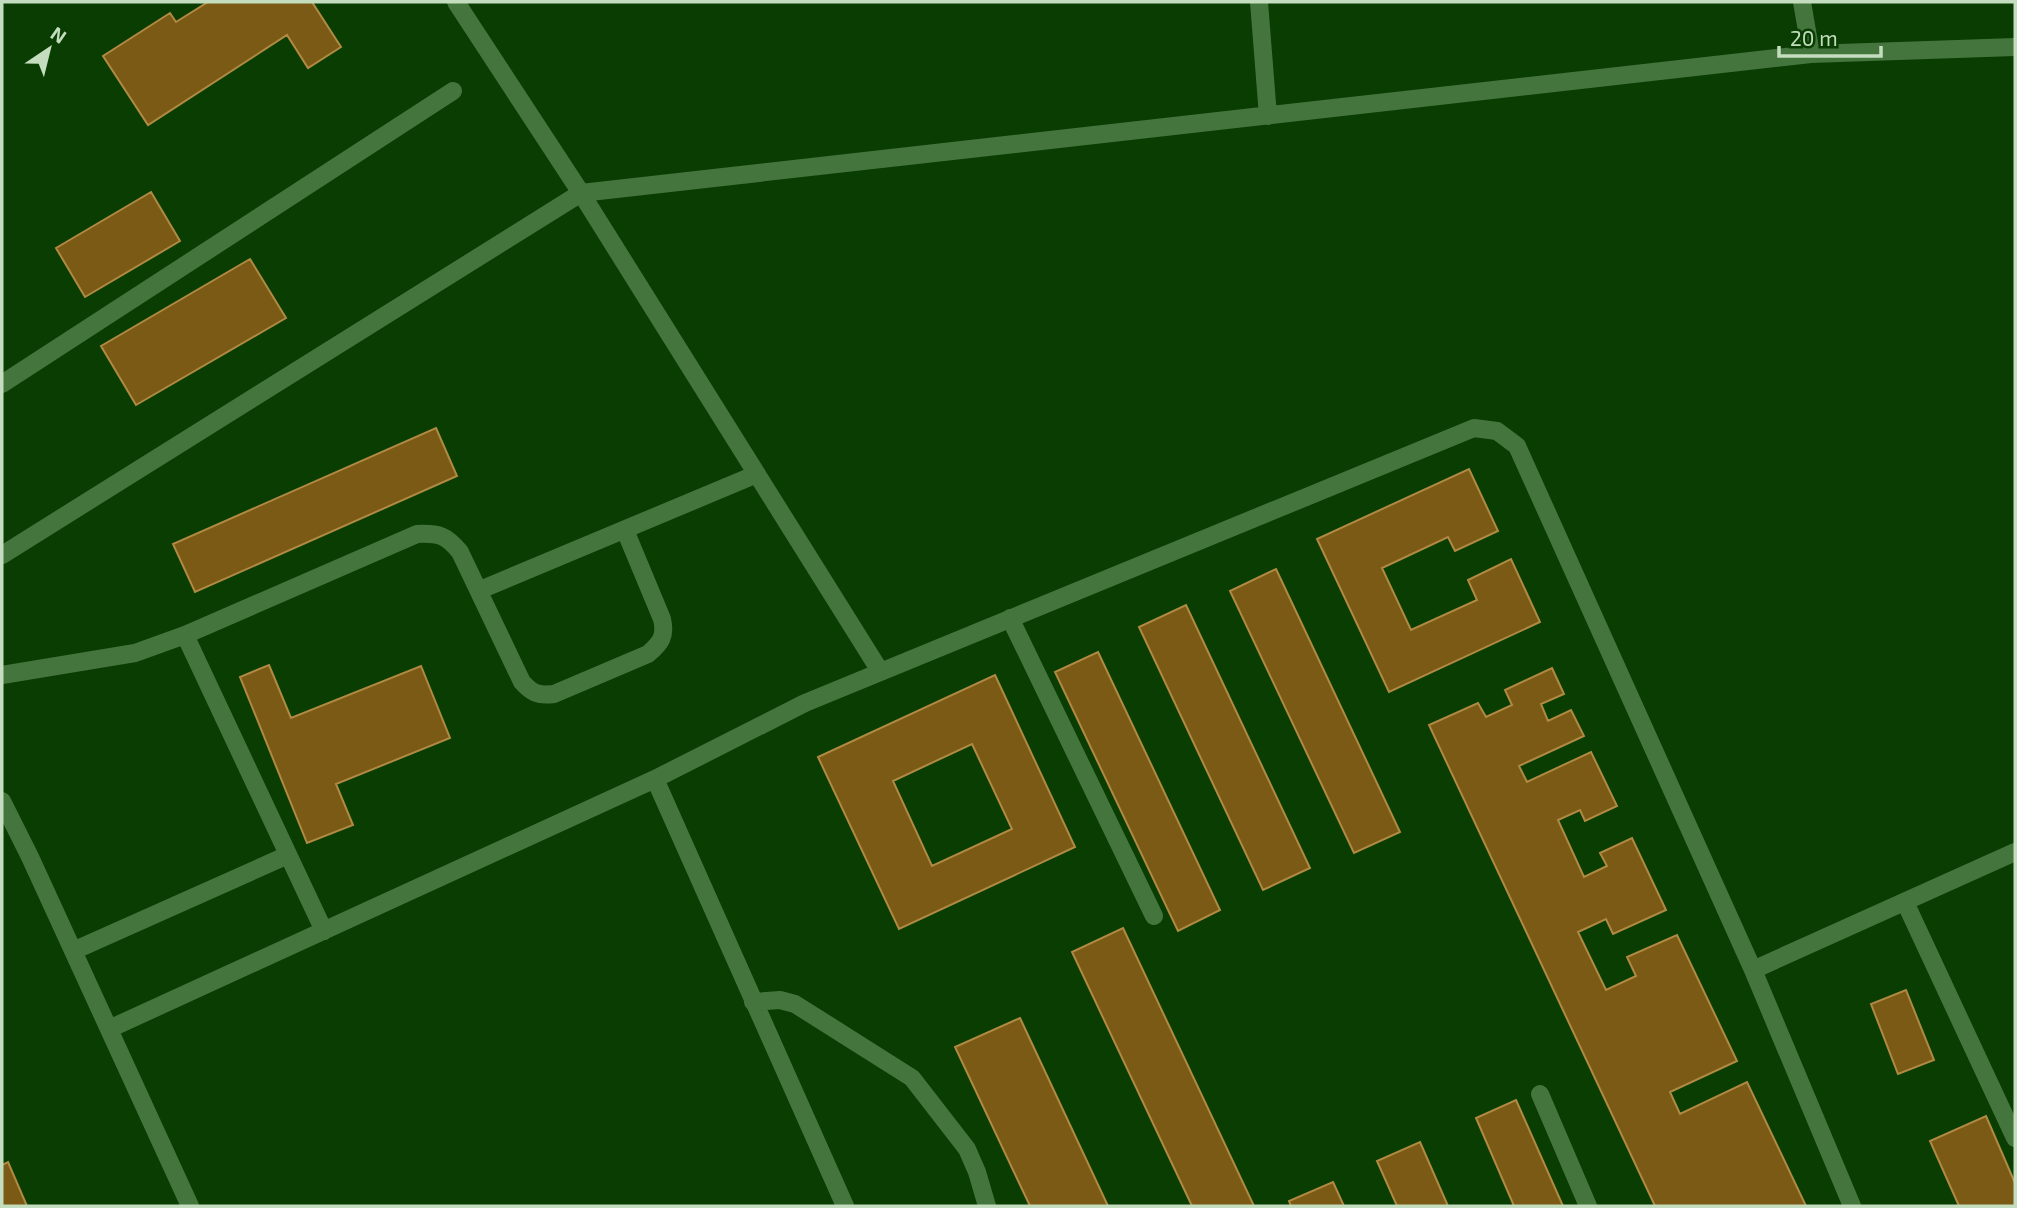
<svg xmlns="http://www.w3.org/2000/svg" width="2017" height="1208" font-family="'Exo 2',sans-serif">
	<style>
		.building { fill: #7b5a15; stroke: #b08a42; stroke-width: 2; fill-rule: evenodd }
		.lines { fill: none; stroke-linecap: round; stroke-linejoin: round }
		.minor { stroke: #44753d; stroke-width: 18 }
	</style>
	<rect width="100%" height="100%" fill="#093d02"/>
	<path class="building" d="M208,2h104l29,45 -33,21 -21,-33 -139,90 -45,-69 67,-43 6,9z
		M151,192l29,49 -95,56 -29,-49z
		M250,259l36,59 -150,87 -35,-59z
		M436,428l21,48 -262,116 -22,-48z
		M1469,469l29,62 -43,20 -7,-14 -66,31 29,62 66,-30 -9,-20 43,-21 29,63 -151,70 -72,-153z
		M1276,569l124,263 -46,21 -124,-262z
		M1186,605l124,263 -47,22 -124,-263z
		M1098,652l122,258 -42,21 -123,-259z
		M269,665l22,53 130,-52 29,72 -114,46 17,41 -46,18 -67,-166z
		M1552,668l12,26 -23,10 7,17 23,-11 13,26 -65,30 8,16 64,-30 26,54 -32,15 -5,-11 -22,10 26,57 23,-11 -7,-13 32,-15 34,72 -53,24 -7,-15 -28,13 28,58 30,-14 -9,-19 50,-22 60,126 -67,31 10,22 67,-32 59,124h-151l-226,-481 49,-22 8,14 26,-12 -7,-15z
		M995,675l80,172 -176,82 -81,-172zM972,744l40,85 -80,37 -39,-85z
		M1123,928l131,278h-62l-120,-254z
		M1906,990l28,70 -36,14 -27,-70z
		M1020,1018l88,188h-78l-75,-159z
		M1516,1100l47,106h-49l-38,-88z
		M1986,1116l29,67v23h-56l-29,-65z
		M1420,1142l28,64h-51l-20,-45z
		M8,1162l19,44h-25v-41z
		M1333,1182l11,24h-53l-2,-5z"/>
	<g class="lines">
		<path class="minor" d="M1259,2l9,114
			M1802,2l9,52
			M2,384l451,-293
			M2,555l579,-362 -125,-191
			M480,590l277,-116
			M1010,618l144,298
			M185,635l139,296
			M880,671l-299,-478 1230,-139 204,-7
			M2,675l133,-22 50,-18 232,-101c22,-1 29,1 43,18l62,130c10,11 16,14 32,12l94,-40c13,-11 18,-18 14,-35l-37,-89
			M655,779l190,427
			M2,801l28,56 160,349
			M1905,902l110,236
			M73,951l215,-96
			M1753,970l262,-118
			M753,1002l27,-2 15,4 117,74 55,71 10,23 10,34
			M109,1029l546,-250 150,-76 669,-275 23,3 20,15 236,524 99,236
			M1540,1094l48,112"/>
	</g>
	<rect width="2017" height="1208" fill="none" stroke="#c3ddbe" stroke-width="7"/>
	<g transform="translate(49 49) rotate(35)" stroke="#093d02" stroke-width="5" paint-order="stroke">
	<path d="M0-5L12 26L0 18L-12 26Z" fill="#c3ddbe"/>
	<text y="-10" font-size="19" font-weight="bold" text-anchor="middle" fill="#c3ddbe">N</text>
	</g>
	<path d="M1779 46v10h102v-10" fill="none" stroke="#c3ddbe" stroke-width="3.5"/>
	<text x="1790" y="46" font-size="21" fill="#c3ddbe" stroke="#093d02" stroke-width="5" paint-order="stroke">20 m</text>
</svg>
